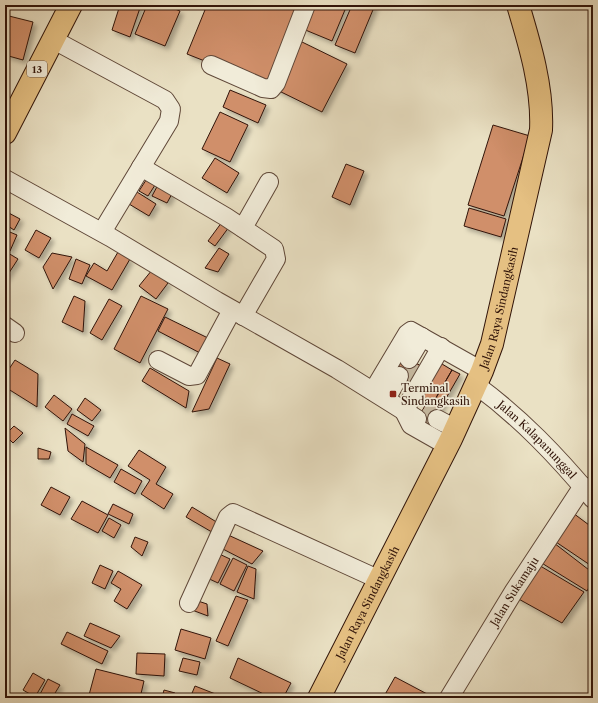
<svg xmlns="http://www.w3.org/2000/svg" width="598" height="703" font-family="'Libre Caslon Text',serif">
	<style>
		.building { fill: #d08f6a; stroke: #311409; filter: url(#shadow) }
		.lines { fill: none; stroke-linecap: round; stroke-linejoin: round }
		.minor-tunnel { stroke: #c5b89f; stroke-width: 18; stroke-dasharray: 18 9; stroke-linecap: butt }
		.minor-casing { stroke: #5f4738; stroke-width: 20 }
		.major-casing { stroke: #311409; stroke-width: 24 }
		.highway-casing { stroke: #311409; stroke-width: 24 }
		.minor { stroke: #f1ecd9; stroke-width: 18 }
		.major { stroke: #e5c082; stroke-width: 22 }
		.highway { stroke: #e5c082; stroke-width: 22 }
		.poi-dot { fill: #8f2418; stroke: #f1ecd9; stroke-width: 1.5 }
		.labels { text-anchor: middle; dominant-baseline: central; stroke-width: 3.5; stroke-linejoin: round; paint-order: stroke }
		.shield { fill: #f1ecd9; stroke: #6b5547; stroke-width: 1 }
		.shield-label { font-size: 10px; font-weight: bold; fill: #311409 }
		.street-label { font-size: 11px; fill: #311409; stroke: #f1ecd9 }
		.poi-label { font-size: 11px; fill: #311409; stroke: #f1ecd9; text-anchor: start }
	</style>
	<defs>
		<filter id="shadow"><feDropShadow dx="3.5" dy="3.5" stdDeviation="2" flood-color="#0004"/></filter>
	</defs>
	<rect width="100%" height="100%" fill="#eae1c4"/>
	<filter id="stains"><feTurbulence type="fractalNoise" baseFrequency=".005" numOctaves="4"/><feColorMatrix values="0 0 0 0 .2 0 0 0 0 .09 0 0 0 0 .02 0 0 0 .5 -.17"/></filter>
	<radialGradient id="worn" r=".72"><stop offset=".6" stop-color="#630" stop-opacity="0"/><stop offset="1" stop-color="#630" stop-opacity=".3"/></radialGradient>
	<path class="building" d="M120,5h21l-11,32 -18,-7z
		M147,5h18l15,6 -15,35 -30,-12z
		M207,5h84l9,4 -32,77 -81,-32z
		M313,5h34l-15,36 -29,-12z
		M352,5h23l-20,48 -20,-8z
		M5,15l28,7 -10,38 -18,-5z
		M300,41l47,23 -25,48 -47,-23z
		M230,90l36,15 -8,18 -35,-16z
		M220,112l28,13 -18,37 -28,-13z
		M493,125l37,11 -26,80 -36,-11z
		M215,158l24,15 -12,20 -25,-15z
		M346,164l18,7 -14,34 -18,-8z
		M148,177l9,5 -9,14 -9,-5z
		M159,183l15,7 -7,13 -15,-7z
		M137,192l19,12 -7,12 -20,-12z
		M469,208l37,11 -5,18 -37,-11z
		M5,211l15,8 -6,11 -9,-6z
		M222,222l7,5 -14,19 -7,-5z
		M5,230l12,5 -7,16 -5,-2z
		M36,230l15,8 -12,20 -14,-8z
		M219,248l10,6 -11,18 -13,-4z
		M118,252l12,7 -18,31 -26,-14 8,-13 13,8z
		M8,253l10,6 -13,20v-22z
		M52,253l20,4 -19,32 -10,-22z
		M76,259l14,6 -8,19 -13,-5z
		M152,270l16,13 -12,16 -17,-13z
		M74,296l11,5 -2,31 -21,-10z
		M141,296l27,13 -28,54 -26,-14z
		M109,299l13,7 -20,34 -12,-7z
		M165,317l45,22 -8,15 -44,-23z
		M402,355l24,14 -14,14 -20,-11z
		M217,358l13,6 -21,45 -17,3z
		M15,360l23,14 -1,33 -32,-20v-12z
		M437,361l15,9 -19,33 -15,-9z
		M150,368l39,23 -3,17 -44,-27z
		M452,370l8,4 -19,33 -8,-4z
		M418,394l23,13 -2,5 -23,-13z
		M54,395l18,14 -9,12 -18,-14z
		M85,398l16,12 -9,11 -15,-11z
		M426,404l14,9 -11,20 -15,-8z
		M72,414l22,12 -6,10 -21,-12z
		M14,426l9,7 -10,10 -8,-8z
		M65,428l20,16 -2,18 -15,-11z
		M86,447l32,18 -8,13 -24,-14z
		M38,448l13,4 -2,7h-11z
		M139,450l27,17 -10,17 17,10 -9,15 -23,-15 9,-14 -22,-14z
		M121,469l21,12 -7,13 -21,-12z
		M51,487l19,10 -10,18 -19,-10z
		M82,501l26,14 -10,18 -27,-14z
		M113,504l20,10 -4,10 -21,-10z
		M192,507l31,19 -6,9 -31,-18z
		M573,513l20,15v39l-40,-27z
		M109,518l12,7 -7,13 -12,-7z
		M226,534l37,17 -11,13 -33,-17z
		M135,537l13,5 -6,14 -11,-9z
		M554,543l39,30v7l-6,11 -47,-29z
		M215,552l15,7 -12,24 -15,-7z
		M233,558l14,7 -13,26 -14,-7z
		M537,564l47,28 -22,31 -47,-26z
		M100,565l13,6 -8,18 -13,-6z
		M248,566l8,3 -2,30 -17,-7z
		M118,571l24,14 -15,24 -13,-8 7,-12 -10,-6z
		M236,596l12,4 -20,46 -12,-5z
		M195,600l12,4 1,12 -16,-6z
		M90,623l30,13 -9,12 -27,-12z
		M181,629l30,9 -6,21 -30,-9z
		M67,632l41,19 -6,13 -41,-20z
		M137,653l28,1 -1,22 -28,-2z
		M183,658l17,4 -3,13 -18,-4z
		M238,658l53,25 -8,15h-11l-42,-20z
		M96,669l48,12 -4,17h-40l-11,-3z
		M33,673l12,7 -10,17 -12,-7z
		M395,677l34,18 -1,3h-45z
		M48,679l12,6 -8,13h-14z
		M195,686l23,9 -2,3h-26z
		M164,690l11,3 -1,5h-12z
		M237,694l18,4h-19z"/>
	<g class="lines">
		<path class="minor-tunnel" d="M409,381l9,-16
			M423,410l14,9"/>
		<g class="minor-casing">
			<g id="minor">
				<path d="M52,39l113,61 6,9 -2,12 -67,111"/>
				<path d="M211,65l52,23 8,1 5,-6 30,-78"/>
				<path d="M141,167l85,50 48,32 2,10 -33,57"/>
				<path d="M5,179l105,58 107,64 120,68 80,50"/>
				<path d="M243,228l26,-46"/>
				<path d="M5,326l10,7"/>
				<path d="M409,359l13,-22"/>
				<path d="M158,360l31,16 8,-1 35,-65"/>
				<path id="s1" d="M476,385c45,33 81,71 117,114"/>
				<path d="M373,391l34,-57 4,-3 71,40"/>
				<path d="M386,399l13,-23"/>
				<path d="M404,411l37,-64"/>
				<path d="M405,413l6,12 37,21"/>
				<path d="M437,419l19,10"/>
				<path d="M189,603l39,-86 5,-4 147,67"/>
				<path id="s2" d="M449,698l65,-107 69,-105"/>
			</g>
		</g>
		<g class="major-casing">
			<g id="major">
				<path id="s3" d="M319,698l132,-259 31,-68 10,-27 49,-214c2,-42 -11,-85 -23,-125"/>
			</g>
		</g>
		<g class="highway-casing">
			<path id="highway" d="M5,133l66,-128"/>
		</g>
		<use href="#minor" class="minor"/>
		<use href="#major" class="major"/>
		<use href="#highway" class="highway"/>
	</g>
	<rect class="poi-dot" x="389" y="390" width="8" height="8" rx="2"/>
	<g class="labels">
		<rect class="shield" x="27" y="61" width="20" height="16" rx="3"/>
		<g class="shield-label">
			<text x="37" y="69">13</text>
		</g>
		<g class="street-label">
			<text stroke="none"><textPath href="#s3" startOffset="431">Jalan Raya Sindangkasih</textPath></text>
			<text stroke="none"><textPath href="#s1" startOffset="82">Jalan Kalapanunggal</textPath></text>
			<text stroke="none"><textPath href="#s2" startOffset="125">Jalan Sukamaju</textPath></text>
			<text stroke="none"><textPath href="#s3" startOffset="107">Jalan Raya Sindangkasih</textPath></text>
		</g>
		<g class="poi-label">
			<text x="401" y="388">Terminal<tspan x="401" dy="13">Sindangkasih</tspan></text>
		</g>
	</g>
	<rect width="598" height="703" fill="none" stroke="#eae1c4" stroke-width="20"/>
	<rect x="6" y="6" width="586" height="691" fill="none" stroke="#311409" stroke-width="2"/>
	<rect x="10" y="10" width="578" height="683" fill="none" stroke="#311409"/>
	<rect width="100%" height="100%" filter="url(#stains)"/>
	<rect width="100%" height="100%" fill="url(#worn)"/>
</svg>
